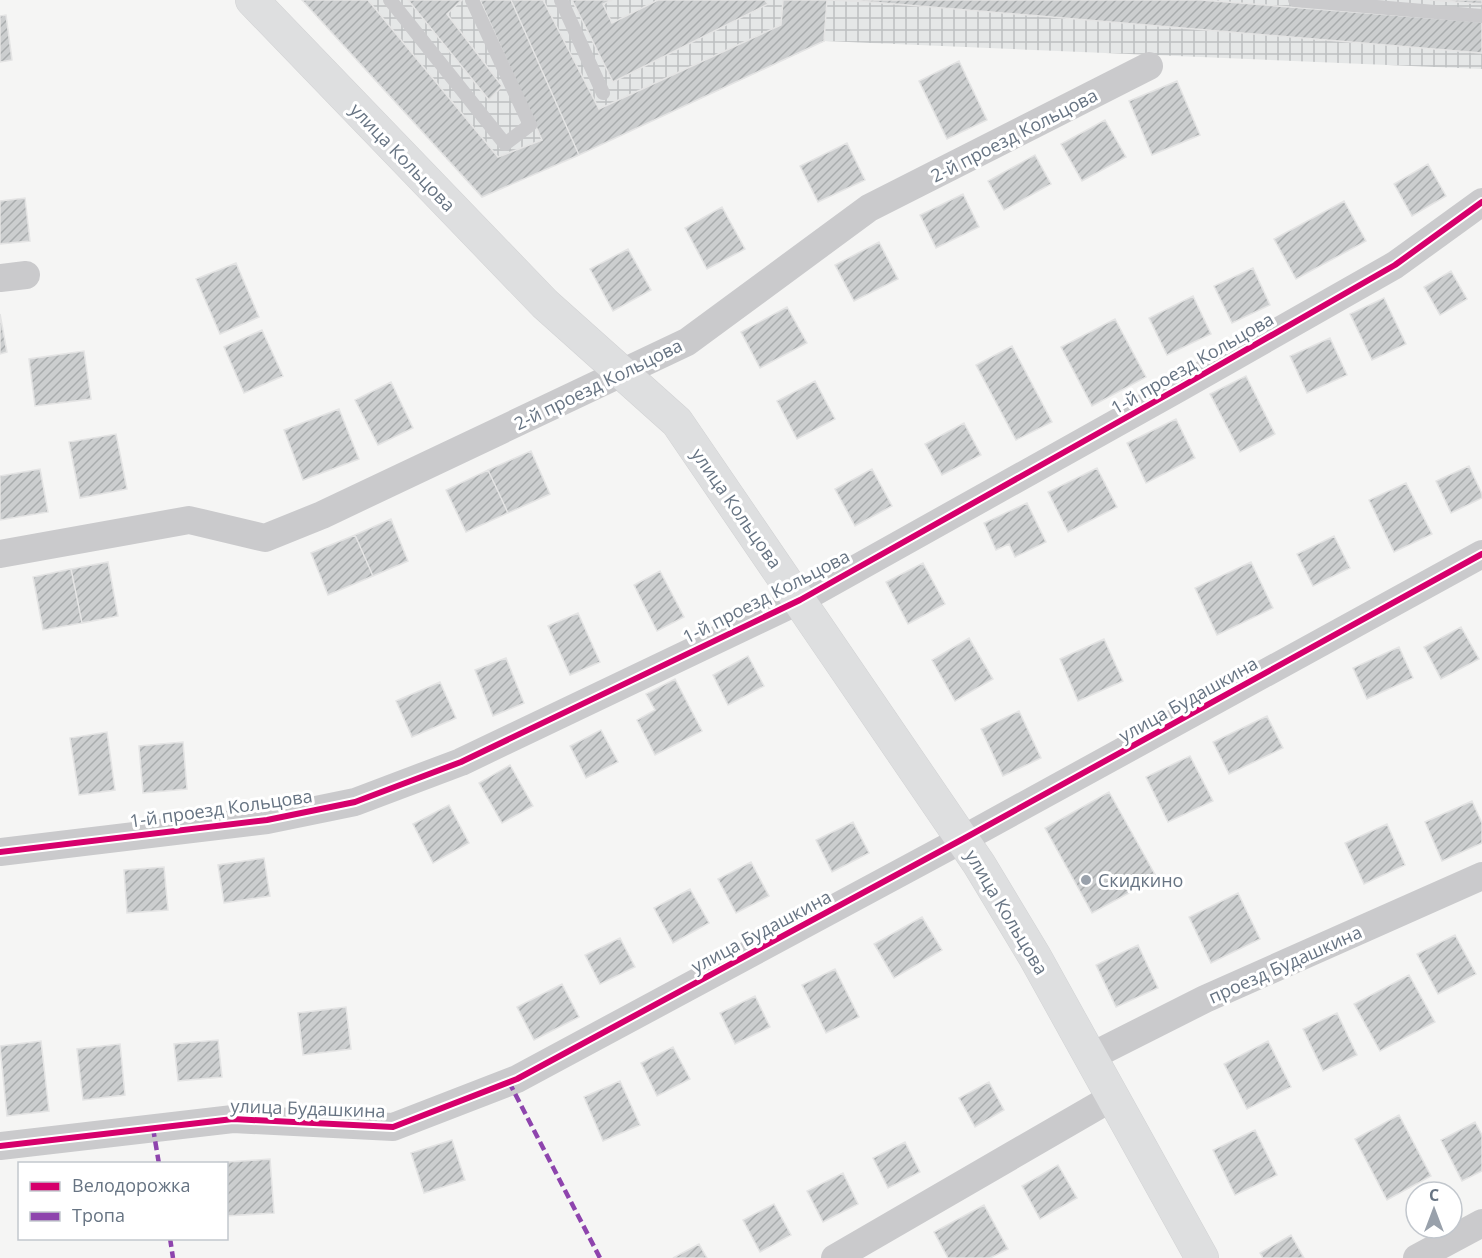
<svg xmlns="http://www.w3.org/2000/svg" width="1482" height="1258" font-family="'Open Sans',sans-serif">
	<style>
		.industrial { fill: url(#industrial-grid) }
		.building { fill: url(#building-hatch); stroke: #e4e4e4; stroke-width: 1.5 }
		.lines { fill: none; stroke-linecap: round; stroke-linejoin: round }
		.secondary-casing { stroke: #d2d3d4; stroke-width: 34 }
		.lane { stroke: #cacacc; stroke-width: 14 }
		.street { stroke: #cacacc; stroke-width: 28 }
		.secondary { stroke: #dedfe0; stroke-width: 33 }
		.quiet { stroke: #8e44ad; stroke-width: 4.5; stroke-dasharray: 9 4.5; stroke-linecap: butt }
		.cycleway-casing { stroke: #fff; stroke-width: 10 }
		.cycleway { stroke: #d6006c; stroke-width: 6 }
		.poi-dot { fill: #99a1ab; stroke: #fff; stroke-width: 2 }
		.labels { text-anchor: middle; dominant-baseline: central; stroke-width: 6; stroke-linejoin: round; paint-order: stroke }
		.street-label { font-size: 18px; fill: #677483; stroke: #fff }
		.poi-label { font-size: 18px; fill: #677483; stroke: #fff; text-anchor: start }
	</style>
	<defs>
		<pattern id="industrial-grid" width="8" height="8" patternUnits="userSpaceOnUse" patternTransform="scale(1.5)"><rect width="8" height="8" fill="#e5e7e7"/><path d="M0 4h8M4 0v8" fill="none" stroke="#bdc0c1"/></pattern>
		<pattern id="building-hatch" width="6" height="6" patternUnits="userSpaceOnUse" patternTransform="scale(1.5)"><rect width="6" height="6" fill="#cccecf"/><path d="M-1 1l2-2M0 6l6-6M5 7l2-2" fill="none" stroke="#a9acad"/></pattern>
	</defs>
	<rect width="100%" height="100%" fill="#f5f5f4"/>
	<path class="industrial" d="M302,0h1180v69l-657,-28 -246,114 -97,42z"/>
	<path class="building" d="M302,0h66l130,157 44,-17 -62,-140h31l68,155 -97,42z
		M408,0h54l-15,14 55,72 -13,14z
		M511,0h32l56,109 182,-84 2,-25h418l281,22v31l-611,-51 -44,-2 -3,41 -245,114z
		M572,0h40l-9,4 9,19 46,-23h107l3,4 -155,78z
		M1430,0h52v4z
		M6,15l6,45 -12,2v-46z
		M959,61l28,59 -40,19 -28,-58z
		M1177,81l23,54 -48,20 -23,-54z
		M1105,120l21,37 -44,24 -21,-37z
		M847,143l18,37 -47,22 -18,-36z
		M1035,155l16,29 -47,26 -16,-29z
		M1428,164l18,32 -34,20 -18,-32z
		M963,194l16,33 -43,21 -16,-33z
		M25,198l5,43 -30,3v-43z
		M1344,201l22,40 -70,38 -22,-40z
		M722,207l23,42 -38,20 -22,-41z
		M879,242l19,37 -44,22 -19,-36z
		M628,249l23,41 -38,21 -23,-42z
		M236,263l23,54 -39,17 -24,-55z
		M1253,268l17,37 -38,18 -18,-37z
		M1451,271l16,28 -27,16 -16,-28z
		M1193,296l18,38 -44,21 -18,-37z
		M1384,298l22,46 -34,16 -22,-46z
		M787,307l20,36 -47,25 -19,-36z
		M0,314l7,38 -7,2z
		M1115,319l31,58 -54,29 -31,-59z
		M262,330l21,46 -39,17 -20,-46z
		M1330,338l17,37 -40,18 -17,-37z
		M1012,346l40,76 -36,18 -40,-75z
		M84,351l7,48 -56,7 -6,-47z
		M1246,376l29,58 -35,18 -30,-58z
		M815,381l20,38 -38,20 -20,-38z
		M391,382l22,46 -35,17 -23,-45z
		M339,409l20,50 -56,21 -19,-50z
		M1176,419l19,39 -49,25 -19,-40z
		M964,423l17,32 -39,20 -17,-31z
		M116,434l11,55 -47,9 -11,-56z
		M531,451l19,43 -42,19 -20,-43z
		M1469,466l13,28v4l-31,15 -15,-32z
		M1097,468l20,39 -49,25 -20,-40z
		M40,469l8,43 -48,8v-44z
		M872,469l20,37 -37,20 -20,-37z
		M488,470l20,43 -42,19 -20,-42z
		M1406,483l26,51 -38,18 -25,-52z
		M1027,503l19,39 -31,15 -6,-13 -13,6 -12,-27z
		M391,519l17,42 -35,15 -18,-41z
		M355,535l18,41 -45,19 -17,-42z
		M1334,536l16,32 -37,18 -16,-32z
		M108,562l10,54 -36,7 -11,-54z
		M1251,562l22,46 -56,27 -22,-47z
		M923,563l22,41 -37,20 -22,-42z
		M71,569l11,54 -39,7 -10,-53z
		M660,571l24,46 -27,14 -23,-46z
		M578,613l22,49 -30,13 -22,-49z
		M1461,627l18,32 -38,20 -17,-32z
		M969,638l24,41 -38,22 -23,-41z
		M1104,639l19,42 -45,20 -18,-42z
		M1399,647l14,31 -46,21 -14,-31z
		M748,656l16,30 -36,19 -15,-30z
		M506,658l18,45 -31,13 -18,-46z
		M675,679l27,52 -47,24 -18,-35 18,-10 -9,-16z
		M440,682l16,36 -44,19 -16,-36z
		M1019,711l22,47 -38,18 -22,-47z
		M1267,716l16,32 -54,26 -16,-32z
		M601,730l17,32 -32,16 -16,-32z
		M107,732l8,58 -36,5 -9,-57z
		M183,742l4,47 -44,4 -4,-47z
		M1190,756l23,45 -45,21 -22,-45z
		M510,765l23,41 -31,17 -23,-40z
		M1109,792l48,86 -65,35 -47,-85z
		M1472,801l10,22v20l-40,18 -17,-39z
		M449,805l20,38 -36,20 -20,-39z
		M853,822l16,31 -37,19 -16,-32z
		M1387,824l18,41 -41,19 -19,-41z
		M264,858l6,38 -46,7 -6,-38z
		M751,862l18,34 -33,17 -18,-34z
		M164,867l4,43 -41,3 -3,-43z
		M690,889l19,34 -36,20 -19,-35z
		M1238,893l22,46 -49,24 -22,-46z
		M922,917l20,33 -48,28 -20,-34z
		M1455,935l21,39 -38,20 -21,-40z
		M620,938l15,29 -35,17 -15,-29z
		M1138,945l20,43 -42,19 -20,-42z
		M835,969l24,48 -33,16 -24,-48z
		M1409,975l26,47 -55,29 -26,-47z
		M562,984l17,33 -45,23 -17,-33z
		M755,996l15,31 -35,17 -15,-31z
		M346,1007l5,42 -48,6 -5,-42z
		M1337,1013l20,42 -34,16 -20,-42z
		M218,1040l4,37 -44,4 -4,-37z
		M41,1041l8,70 -42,5 -7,-70z
		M1268,1041l23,46 -44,22 -23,-45z
		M120,1044l5,51 -42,5 -6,-51z
		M673,1047l17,32 -33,17 -16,-33z
		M620,1081l20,44 -37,16 -19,-44z
		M989,1082l15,28 -29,17 -16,-29z
		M1399,1115l32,61 -44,24 -32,-61z
		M1475,1122l7,13v36l-20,10 -21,-41z
		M1255,1130l22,45 -42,20 -22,-45z
		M452,1140l13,40 -41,13 -13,-40z
		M905,1142l15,30 -32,16 -15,-30z
		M270,1159l4,54 -48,3v-52l-12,-1z
		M1058,1165l19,33 -37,21 -18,-33z
		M843,1173l15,31 -35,18 -16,-31z
		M774,1204l17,31 -31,17 -17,-32z
		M984,1205l24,44 -18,9h-42l-14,-26z
		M1291,1235l13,23h-41l-3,-5z
		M699,1244l8,14h-34z"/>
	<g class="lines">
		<g class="secondary-casing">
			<path id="secondary" d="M252,0l293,304 132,118 302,442 56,93 167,301"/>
		</g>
		<path class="lane" d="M390,0l115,144 25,-19 -58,-125
			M561,0l42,93
			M1295,0l187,16"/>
		<path class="street" d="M0,278l26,-3
			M0,554l189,-34 76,18 57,-23 365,-173 182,-134 280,-142
			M0,852l267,-32 88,-18 106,-40 339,-162 379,-212 216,-123 87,-63
			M1090,1057l115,-58 277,-123
			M0,1146l233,-27 160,8 124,-48 446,-240 519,-285
			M835,1258l278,-161
			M1417,1258l65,-35"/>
		<use href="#secondary" class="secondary"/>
		<path class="quiet" d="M509,1082l91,176
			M153,1128l6,36
			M170,1238l3,20"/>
		<g class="cycleway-casing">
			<path id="cycleway" d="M0,852l267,-32 88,-18 106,-40 339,-162 379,-212 216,-123 87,-63
				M0,1146l233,-27 160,8 124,-48 446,-240 519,-285"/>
		</g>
		<use href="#cycleway" class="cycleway"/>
	</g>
	<circle class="poi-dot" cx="1086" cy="880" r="6"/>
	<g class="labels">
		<g class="street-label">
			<text transform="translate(1014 135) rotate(-27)">2-й проезд Кольцова</text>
			<text transform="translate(403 157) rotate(46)">улица Кольцова</text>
			<text transform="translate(1192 363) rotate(-30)">1-й проезд Кольцова</text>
			<text transform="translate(598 384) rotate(-26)">2-й проезд Кольцова</text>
			<text transform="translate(737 508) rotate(55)">улица Кольцова</text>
			<text transform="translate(766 596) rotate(-27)">1-й проезд Кольцова</text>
			<text transform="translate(1188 699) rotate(-29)">улица Будашкина</text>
			<text transform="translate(221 808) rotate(-8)">1-й проезд Кольцова</text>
			<text transform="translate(1007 912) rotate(59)">улица Кольцова</text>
			<text transform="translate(761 931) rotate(-28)">улица Будашкина</text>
			<text transform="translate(1285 964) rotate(-24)">проезд Будашкина</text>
			<text transform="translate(308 1108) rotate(2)">улица Будашкина</text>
		</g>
		<g class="poi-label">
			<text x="1098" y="880">Скидкино</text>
		</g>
	</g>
	<rect x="18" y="1162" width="210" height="78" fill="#ffffff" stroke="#c2c7cd" stroke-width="1.5"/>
	<rect x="30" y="1182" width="30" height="9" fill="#d6006c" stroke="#c2c7cd" stroke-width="1.5"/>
	<text x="72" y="1192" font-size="18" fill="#677483">Велодорожка</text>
	<rect x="30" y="1212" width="30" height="9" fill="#8e44ad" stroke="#c2c7cd" stroke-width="1.5"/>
	<text x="72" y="1222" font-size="18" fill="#677483">Тропа</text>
	<g transform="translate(1434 1210)"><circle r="28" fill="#ffffff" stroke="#c2c7cd" stroke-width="1.5"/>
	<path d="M0-4.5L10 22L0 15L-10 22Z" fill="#99a1ab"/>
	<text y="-9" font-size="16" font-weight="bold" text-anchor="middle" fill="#677483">С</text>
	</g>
</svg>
